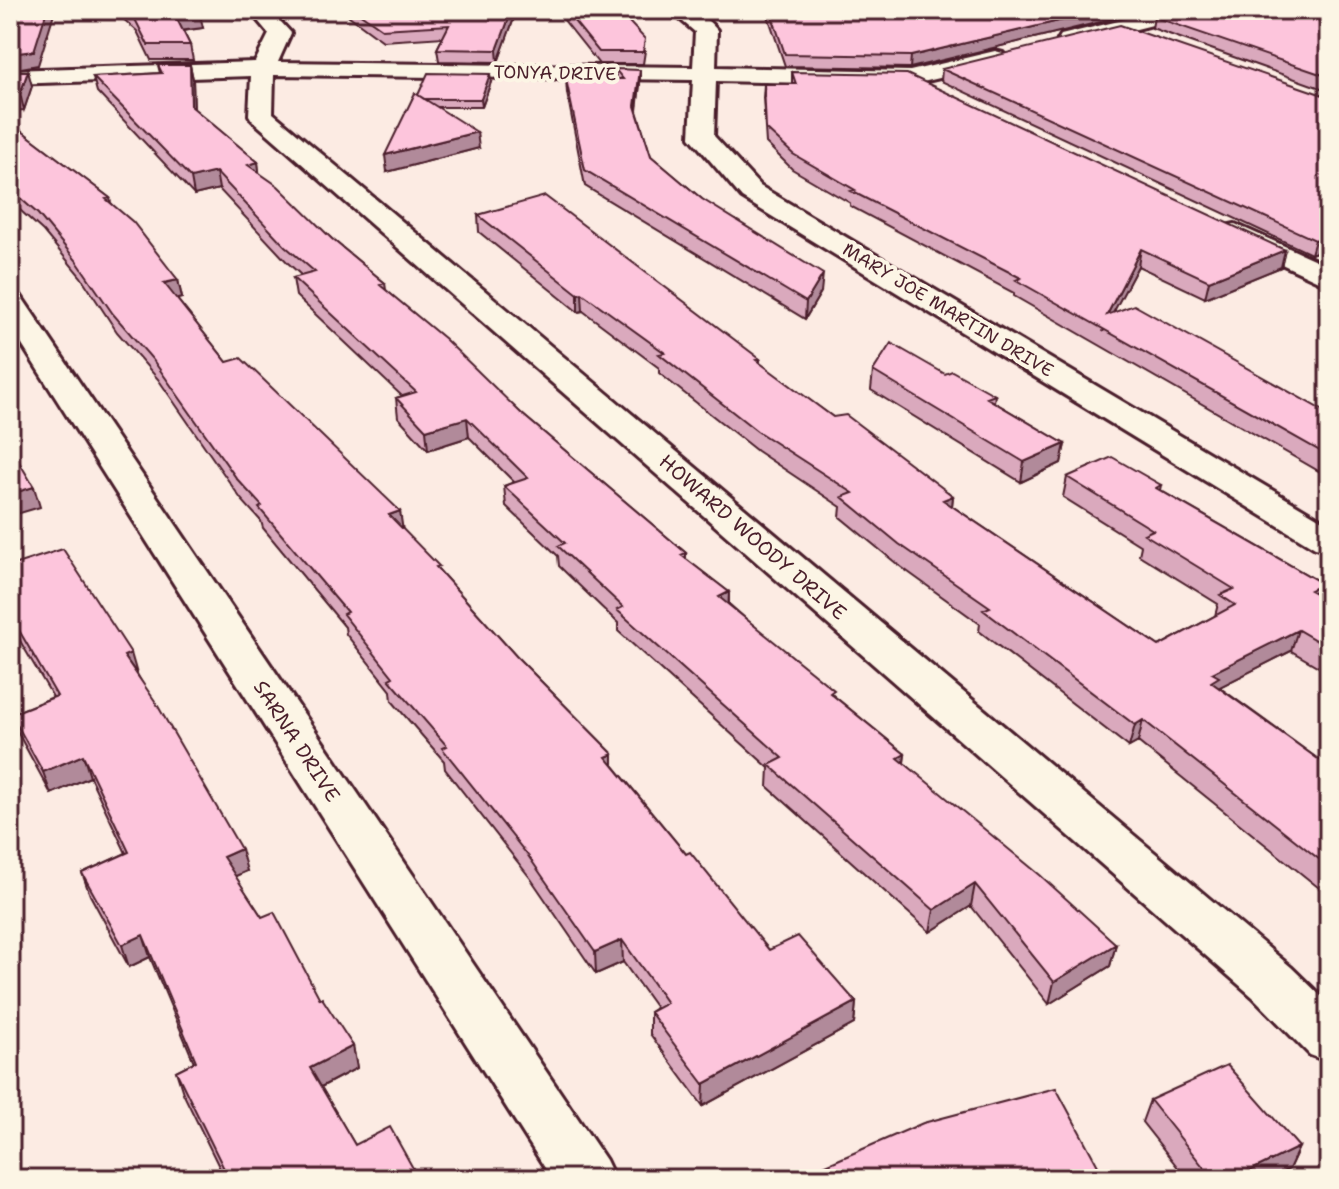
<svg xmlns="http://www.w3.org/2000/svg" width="1339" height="1189" font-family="'Shantell Sans',sans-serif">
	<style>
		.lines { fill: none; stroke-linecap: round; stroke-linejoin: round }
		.minor-casing { stroke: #4a1f2b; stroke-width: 6 }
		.minor { fill: #fcf5e5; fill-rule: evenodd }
		.wall { fill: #daa9bd; stroke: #4a1f2b; stroke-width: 2 }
		.shaded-wall { fill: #b18a9a; stroke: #4a1f2b; stroke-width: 2 }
		.building { fill: #fdc5dc; stroke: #4a1f2b; stroke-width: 2 }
		.labels { text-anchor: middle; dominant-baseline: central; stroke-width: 8; stroke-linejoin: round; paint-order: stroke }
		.far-street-label { font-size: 18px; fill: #4a1f2b; stroke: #fcf5e5 }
		.street-label { font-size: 20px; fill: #4a1f2b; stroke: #fcf5e5 }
	</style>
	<rect width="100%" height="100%" fill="#fcebe3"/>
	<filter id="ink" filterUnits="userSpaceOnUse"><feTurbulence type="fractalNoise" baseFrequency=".0125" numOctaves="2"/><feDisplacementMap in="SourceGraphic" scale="16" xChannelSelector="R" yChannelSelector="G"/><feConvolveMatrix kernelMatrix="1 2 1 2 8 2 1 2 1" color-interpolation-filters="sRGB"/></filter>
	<g filter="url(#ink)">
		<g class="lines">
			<g class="minor-casing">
				<path id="minor" d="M249,10h21l21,23 -13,29 415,5 2,-35 -26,-22c20,0 34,3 48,20l-1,37 194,4 85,-20 8,2 3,5 -3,5 -93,22 -194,-4 -2,55 46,50 569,338v27l-14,-3 -573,-350 -52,-61 3,-57 -419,-5 -1,38 1018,854 38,37v58l-19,-7 -57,-58 -1001,-877 -3,-5 2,-39 -241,8v-14l245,-8 14,-28z
					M1164,10h35l-3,4 -127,32 -11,-6 3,-5z
					M1235,224l94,42v20l-104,-48 -4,-6 4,-6z
					M10,293l11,3 4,6 581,858 9,19h-63l-542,-853z"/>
			</g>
			<use href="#minor" class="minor"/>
		</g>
		<path class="wall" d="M113,10h82l8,18 -20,3 7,14 3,15h-42l-14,-29z
			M341,10h176l-19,52 -59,-1 -2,-12 6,-12 -60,4z
			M556,10h62l27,41 -2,13h-44z
			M766,10h384l-240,58 -125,-2z
			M1329,10v81l-177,-63 2,-11z
			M158,65h32l3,14 1,30 64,53 1,11 73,66 53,44 1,7 136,124 164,139v6l43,33v12l105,92 71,58 -1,9 212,181 -6,22 -61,38 -78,-98 -41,26 -162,-145 1,-19 -151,-137v-8l-59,-57 -1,-10 -52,-50 -2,-20 10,-4 -45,-45 -41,13 -30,-33 -2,-19 6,-2 -106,-100 -3,-18 9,-2 -14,-13 -69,-74 -25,6 -97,-103 -4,-15 67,-4z
			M615,69l25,15 -3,27 14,45 51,43 119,93 -16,27 -220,-133 -18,-93 -1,-14h50z
			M942,69l387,28v150l-18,7 -370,-173z
			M10,71l22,15 -8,24 -14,1z
			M792,72l493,178 -4,17 -76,31 -67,-32 -25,46 216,102v63l-315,-181v-3l-164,-87v-3l-58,-34 -26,-26 -3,-45 1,-14h28z
			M491,82l-9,25h-45l42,41 -92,24 31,-77z
			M10,122l100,76 1,5 67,77 4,18 -5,1 50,63 175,167 114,127 97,98v11l73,89 83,96 87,52 -2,22 -151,82 -53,-72v-22l6,-4 -33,-46 -27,12 -65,-95 -86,-110 -1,-8 -52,-60 -1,-10 -45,-57 -1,-7 -82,-99 -2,-7 -20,-22 -83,-120 -41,-47 -36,-55 -38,-46 -33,-30z
			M478,215l282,144v5l73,53 120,79 -1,10 207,140 56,-30 3,-12 -79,-49 2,-9 -78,-49 4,-20 94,8 -1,5 163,94 -3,11 9,5v73l-38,-22 -72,36 110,80v129l-191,-154 -9,5 -150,-116 1,-7 -83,-60 -57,-47 1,-10 -84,-56 -98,-78v-5l-76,-57 -5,1 -99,-80z
			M873,371l72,3 50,21 -1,7 71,42 -4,19 -40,19 -150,-92z
			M10,566l127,108 110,197 -12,5 27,41 91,129 4,22 -36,19 34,58 64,34h-194l-42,-86 -7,-22 18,-9 -44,-105 -21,10 -39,-72 -8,-22 44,-20 -36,-76 -39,17 -32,-59 -8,-21 42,-17 -33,-56 -10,3z
			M1150,1100l149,47 -10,22 -21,10h-81l-45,-57z"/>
		<path class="shaded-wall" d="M47,10h8l-17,55 -28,5v-16z
			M512,10h5l-19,52 -1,-12z
			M1105,10h45l-240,58 1,-12z
			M200,14l3,14 -24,3 -3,-14z
			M190,65l3,14 1,43 -3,-16z
			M640,70v14l-5,38v-16z
			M28,71l4,15 -8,24 -4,-16z
			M490,74l1,8 -9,25 -1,-8z
			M477,132l2,16 -92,24 -2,-17z
			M258,162l2,17 -12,-14z
			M216,172l3,17 -25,6 -3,-17z
			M1329,234v13l-18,7 4,-14z
			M1141,249l-3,17 -35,66 4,-17z
			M1285,250l-4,17 -76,31 4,-17z
			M823,274l-2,18 -16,27 1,-17z
			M178,280l4,18 -14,3 -4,-18z
			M582,293l1,18 -5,1v-18z
			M467,418l2,19 -41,13 -2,-20z
			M1065,444l-4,19 -40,19 3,-20z
			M34,487l6,20 -30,9v-22z
			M953,496l-2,20 -8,-16z
			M400,511l3,20 -14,-16z
			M1323,584l-7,21 -6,-15z
			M729,592l-1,21 -9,-16z
			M13,620l7,21 -10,3v-23z
			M1298,630l-7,21 -83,42 4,-20z
			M131,653l6,21 -13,-18z
			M1143,720l-5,22 -9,5 6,-22z
			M613,754v21l-7,-18z
			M905,754l-3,22 -4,-18z
			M83,755l7,22 -39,17 -8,-22z
			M241,849l6,22 -18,8 -6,-22z
			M975,884l-4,22 -41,26 4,-22z
			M143,935l7,22 -21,10 -7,-22z
			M622,940l1,22 -27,12 -1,-22z
			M1116,944l-6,22 -61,38 5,-22z
			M856,1002l-2,22 -151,82 1,-22z
			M353,1046l4,22 -42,22 -5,-22z
			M1299,1147l-10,22 -21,10h-35z"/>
		<path class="building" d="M10,10h37l-13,41 -24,3z
			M126,10h69l5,4 -24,3 14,28h-42l-14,-28z
			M355,10h157l-15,40 -60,-1 12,-24 -67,4z
			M565,10h53l27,29 -2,13h-44z
			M770,10h335l-194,46 -126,-2z
			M1181,10h148v67l-175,-60z
			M1120,25l209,72v137l-14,6 -373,-171z
			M158,65h32l1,41 67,56 -10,3 30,21 54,53 53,44 -5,2 65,54 77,75 164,139 -5,2 48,37 -10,5 115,93 -4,3 75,61 -7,4 142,117 76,69 -62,38 -79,-98 -41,26 -165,-145 14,-7 -166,-148 6,-3 -65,-61 7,-3 -61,-57 24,-8 -61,-60 -41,12 -30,-32 20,-6 -123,-114 22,-6 -30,-26 -69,-74 -25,6 -98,-101 69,-4z
			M615,69l25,1 -5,36 16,50 51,43 121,75 -17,28 -221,-132 -19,-91h57z
			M10,71h18l-8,23 -10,1z
			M792,72l115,2 378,176 -76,31 -68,-32 -34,66 27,-10 195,109v42l-313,-176 5,-2 -170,-87 4,-1 -62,-36 -27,-25 -2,-45h32z
			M428,73l62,1 -9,25h-57l-6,-4z
			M415,93l62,39 -92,23z
			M10,122l100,76 -4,1 27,23 45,58 -14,3 63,79 14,-4 159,153 -11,4 50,51 -3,1 80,89 97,98 -7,3 80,97 4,-2 79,98 29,-14 58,66 -152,82 -54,-72 17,-9 -45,-63 -27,12 -66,-95 -87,-109 5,-2 -58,-67 4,-2 -50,-63 4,-2 -88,-104 3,-2 -25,-27 -84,-119 -40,-46 -37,-54 -38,-46 -28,-25z
			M545,196l215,163 -4,1 77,57 13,-2 107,81 -10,4 216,146 76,-41 -15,-10 14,-6 -90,-55 9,-4 -86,-53 45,-20 49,28 -5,3 167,96 -13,6 19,10v48l-31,-18 -86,43 7,4 -8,5 118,85v100l-186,-147 -8,5 -152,-115 7,-3 -91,-63 -57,-47 11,-4 -96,-62 -98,-77 6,-1 -83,-60 -4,1 -100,-79z
			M891,343l54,31 7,-3 43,24 -8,3 78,46 -41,18 -151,-91z
			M10,447l24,40 -24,7z
			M63,549l68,104 -7,3 31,45 86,148 -18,8 39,60 12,-5 46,87 2,-1 31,48 -43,22 45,77 35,-18 29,52h-190l-53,-108 20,-10 -53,-126 -21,10 -40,-72 47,-21 -46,-97 -40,17 -32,-58 46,-18 -44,-76 -3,1v-55z
			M1227,1065l72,82 -66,32h-20l-63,-79z
			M1056,1088l49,91 -309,-1 127,-55z"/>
	</g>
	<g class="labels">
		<g class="far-street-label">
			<text transform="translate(555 73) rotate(1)">TONYA DRIVE</text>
			<text transform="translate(948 310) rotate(31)">MARY JOE MARTIN DRIVE</text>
		</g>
		<g class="street-label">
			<text transform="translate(753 537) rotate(41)">HOWARD WOODY DRIVE</text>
			<text transform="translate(297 741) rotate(57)">SARNA DRIVE</text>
		</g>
	</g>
	<rect width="1339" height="1189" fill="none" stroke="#fcf5e5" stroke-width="40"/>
	<rect x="20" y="20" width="1299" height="1149" fill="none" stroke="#4a1f2b" stroke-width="3" filter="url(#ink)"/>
</svg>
